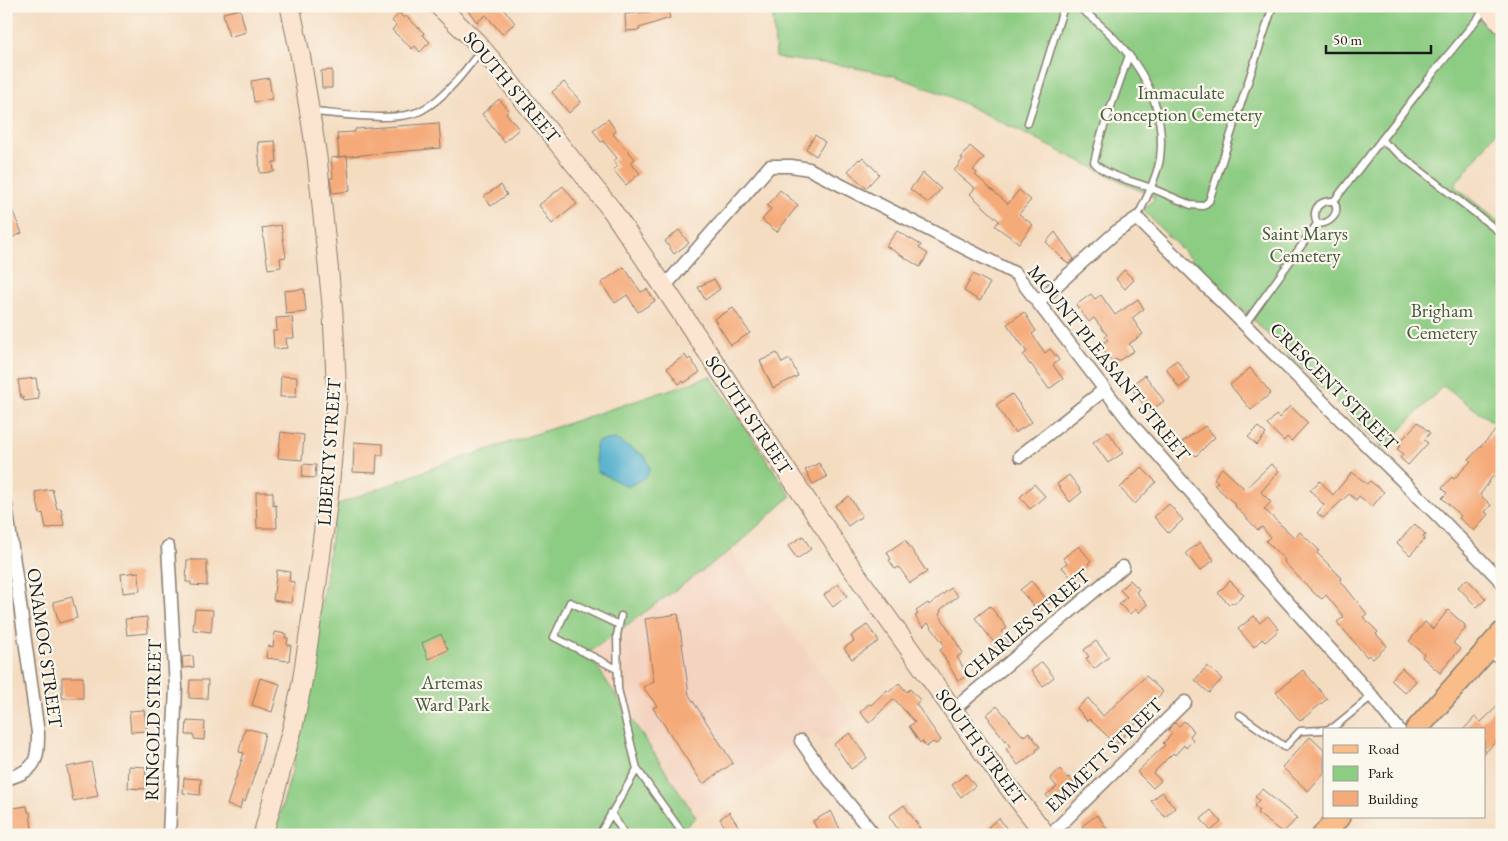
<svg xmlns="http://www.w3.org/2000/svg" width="1508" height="841" font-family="'EB Garamond',serif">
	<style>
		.built { fill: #f4d3c0 }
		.green { fill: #8dcc83; stroke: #547450 }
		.water { fill: #4eaecd; stroke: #356574 }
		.building { fill: #f5aa79 }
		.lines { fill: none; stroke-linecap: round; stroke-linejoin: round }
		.lane-casing { stroke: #887c6e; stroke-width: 9 }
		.street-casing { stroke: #887c6e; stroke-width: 15 }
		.secondary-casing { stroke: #887c6e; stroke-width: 21 }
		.primary-casing { stroke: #887c6e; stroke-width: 24 }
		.lane { stroke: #fff; stroke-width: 6 }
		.street { stroke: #fff; stroke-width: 12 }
		.secondary { stroke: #fce5d0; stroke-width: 19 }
		.primary { stroke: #f8bd89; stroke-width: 21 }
		.labels { text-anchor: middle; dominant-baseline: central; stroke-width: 4.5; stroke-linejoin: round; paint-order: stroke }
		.street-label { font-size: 19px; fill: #1c1c1c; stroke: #fbf7ec }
		.park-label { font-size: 19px; fill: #445a40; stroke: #fbf7ec }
	</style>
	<rect width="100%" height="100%" fill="#fbf7ec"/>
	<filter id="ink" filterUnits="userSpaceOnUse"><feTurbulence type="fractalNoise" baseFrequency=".02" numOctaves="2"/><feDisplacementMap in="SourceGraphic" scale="10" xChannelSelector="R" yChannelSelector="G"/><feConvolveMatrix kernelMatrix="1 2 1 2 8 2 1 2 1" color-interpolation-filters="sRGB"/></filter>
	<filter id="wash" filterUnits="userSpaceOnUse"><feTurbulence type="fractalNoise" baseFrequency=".0096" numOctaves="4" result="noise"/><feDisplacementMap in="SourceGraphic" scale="20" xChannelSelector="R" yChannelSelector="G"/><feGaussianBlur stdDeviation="1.12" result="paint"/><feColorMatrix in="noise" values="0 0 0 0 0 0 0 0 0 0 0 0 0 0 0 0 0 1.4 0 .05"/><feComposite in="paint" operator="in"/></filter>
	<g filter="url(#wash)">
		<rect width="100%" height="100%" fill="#f4dcc1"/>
		<path class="built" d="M731,550l123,168 -32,25 -8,-10 -118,84 -109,-164z"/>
		<path class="green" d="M772,6h696l34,39v80l-48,61 48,38v202l-12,-6 -47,-34 -60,62 -218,-215 -22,-23 12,-12 -209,-103 -51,-19 -54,-11 -65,-7z
			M711,376l80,120 -60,54 -143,103 108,164 -19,18h-403l17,-60 17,-82 28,-188 99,-38z"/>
		<path class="water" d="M615,439l30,17 5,12 -3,8 -19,11 -31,-16 -2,-24 3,-6z"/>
		<g id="blocks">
			<path class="building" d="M464,6h37l14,17 -13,11 -16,-19 -9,7z
				M649,6h18l3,12 -31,10 1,2 -14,1 -1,-17 25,-2z
				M240,9l6,23 -17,5 -6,-24z
				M399,13l5,5 2,-2 18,17 -1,2 7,7 -10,10 -5,-6 -3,3 -20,-19 4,-5 -4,-4z
				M332,70v18h-10l-1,-17z
				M269,78l3,21 -18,3 -3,-21z
				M564,82l17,20 -12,11 -17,-21z
				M499,99l10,11 -3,3 13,16 -15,13 -22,-28z
				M608,119l8,12 -3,3 22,25 -5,4 10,10 -14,12 -13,-15 5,-4 -5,-5 4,-3 -14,-17 -2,1 -8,-12z
				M439,123l2,25 -102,9 -2,-24 18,-1v-3z
				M815,135l10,7 -9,14 -10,-7z
				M275,141l2,21h-4l1,10 -14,1 -2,-31z
				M970,146l14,12 -11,12 4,3 -2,2 33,29 11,-14 12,10 -12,14 14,11 -14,18 -24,-17 4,-5 -29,-27 5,-6 -21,-17 9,-12 -2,-1z
				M347,156l3,35 -18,2 -2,-15h3l-2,-20z
				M863,157l16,17 -13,14 -18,-17 11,-12 1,1z
				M923,173l18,16 -13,14 -18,-14z
				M501,185l6,10 -16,11 -7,-10z
				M563,186l14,18 -25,20 -13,-19z
				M780,190l18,15 -21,27 -15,-12 9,-11 -4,-3z
				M6,196l16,37 -16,7z
				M281,225l5,32 -6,1 1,9 -13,2 -6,-41z
				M679,230l10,13 -15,11 -9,-13z
				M897,231l24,14 -2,3 9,6 -8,13 -34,-21z
				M1055,232l19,27 -6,5 -22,-22z
				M624,267l17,25 6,-3 8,12 -17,11 -11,-17 -12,8 -14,-20z
				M1124,270l10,10 -9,9 -9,-10z
				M973,274l17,9 -10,18 -16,-10z
				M714,279l6,10 -15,11 -7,-13z
				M304,289l2,23 -20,2 -2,-23z
				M1091,294l4,5 6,-4 14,20 23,-16 6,10 -12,9 11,16 -14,10 5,7 -16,10 -2,-2 -4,3 -12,-17 8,-5 -3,-3 2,-2 -13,-17 -5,4 -13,-17z
				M733,308l17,25 -19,12 -17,-26z
				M1024,312l12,19 -4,3 13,19 5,-4 9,11 -6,5 10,14 -14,10 -18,-25 -1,1 -7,-10 4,-3 -20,-28z
				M292,317l2,21h-8l1,10 -13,1 -1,-18h4l-1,-13z
				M777,353l5,10 8,-4 8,17 -25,12 -13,-27z
				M685,355l3,5 2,-2 10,14 -16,11 -1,-2 -4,3 -12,-16z
				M1177,360l13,20 -11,8 -13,-20z
				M1250,368l21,25 -20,17 -21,-25z
				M1145,375l19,26 -15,11 -19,-26z
				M281,376l16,1 -1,20h-16z
				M36,378l3,21 -15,2 -1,-4 -2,1 -3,-18z
				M1012,394l20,28 -17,11 -19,-28z
				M1290,406l18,17 -17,18 -4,-4 -3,4 -17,-16 9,-10 3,3z
				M1418,422l12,11 -6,7 4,3 -20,22 -8,-7 3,-4 -6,-5 4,-4 -2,-2z
				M1502,424v47l-6,7 -3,-2 -13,19 11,10 -6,7 3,2 -14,17 -15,-13 2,-2 -19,-18 5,-5 -5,-5 10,-11 2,2 17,-18 -2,-2z
				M1205,426l10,11 -19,19 -14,-14z
				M1258,427l8,7 -9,11 -9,-8z
				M1108,431l15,22 -15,10 -15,-21z
				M281,432l23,3 -2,25 -24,-2z
				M354,442l29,2v11h-6l-1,18 -23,-1z
				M819,463l8,14 -14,7 -8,-14z
				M303,464l13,1 -1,13 -13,-1z
				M1271,464l8,7 -18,21 10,10 -7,7 31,29 5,-6 19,18 -2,3 25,25 -2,2 27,34 -4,3 15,15 -2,2 11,12 -14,13 -4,-4 -2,2 -30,-35 7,-5 -18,-22 -4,4 -7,-5 -31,-32 1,-2 -19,-19 4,-4 -8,-10 -4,3 -23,-24 1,-1 -22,-20 4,-3 -4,-4 8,-10 23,21z
				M1141,467l15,15 -21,22 -15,-16z
				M1352,472l15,12 3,-3 14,11 -12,15 -13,-11 -3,4 -7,-6 -26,24 -6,-5 7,-8 -14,-15 10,-9 13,14z
				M1069,475l13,17 -12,10 -13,-18z
				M1034,484l11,12 -15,13 -10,-12z
				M52,489l5,20 4,-1 3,17 -18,4 -3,-16 -3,1 -5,-22z
				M256,492h17v14l3,-1 1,23h-20z
				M849,496l13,20 -14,10 -13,-20z
				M1169,504l14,16 -15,13 -14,-16z
				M1415,524l11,11 -3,2 2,2 -15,16 -13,-12z
				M803,536l8,13 -14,10 -9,-13z
				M905,540l22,32 -17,11 -11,-16 -4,2 -6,-9 2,-1 -4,-7z
				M1200,542l14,18 -14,11 -14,-18z
				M1079,546l12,15 -3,2 1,2 -5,4 1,1 -12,10 -11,-13 5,-4 -4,-5z
				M187,560h20v26l-16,-1v-3h-5z
				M277,570l13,2 -1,9 5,1 -3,21 -18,-3z
				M139,572l1,19 -17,2 -2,-19z
				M1467,579l19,20 -9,8 -19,-20z
				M1130,580l9,9 -3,3 11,12 -8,9 -4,-4 -5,5 -11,-10 8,-7 -7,-7z
				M1031,581l19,22 -11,9 -19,-22z
				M1230,581l14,14 -10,9 -2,-2 -2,3 -12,-12z
				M838,584l9,12 -14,11 -9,-12z
				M951,588l7,8 -18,14 1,2 -2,2 24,39 -6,4 11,18 -10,6 -18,-31 5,-4 -17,-23 -5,5 -8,-12 3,-2 -2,-3 12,-8 1,2z
				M72,597l5,21 -18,5 -6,-21z
				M990,606l17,22 -6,4 8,10 -10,7 -24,-31z
				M195,609l18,1 -2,22 -18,-2z
				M1448,610l17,15v4l-12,14 7,6 -20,24 -18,-16 2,-3 -15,-13 16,-19 8,7z
				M678,614l11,81 44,68 -30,21 -50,-76 4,-2 -14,-19 11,-5 -9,-63z
				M1254,616l6,7 8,-7 11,14 -14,12 -3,-3 -8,8 -16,-18z
				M147,617l1,16 -21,2 -2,-16z
				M867,625l12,16 -27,18 -8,-11 10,-7 -3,-5z
				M275,632l11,2 -1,4h3l-1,7h4l-2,16 -23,-3 2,-12 5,1z
				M441,634l7,16 -20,9 -6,-16z
				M1096,641l13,16 -15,12 -8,-11 3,-1 -5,-7z
				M193,656l1,11 -11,1 -1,-11z
				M1042,662l12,15 -11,9 -12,-15z
				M1207,666l15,13 -13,14 -14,-13z
				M1402,668l14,13 -11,12 -14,-13z
				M1303,670l24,29 -27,22 -24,-29z
				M1146,676l17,16 -20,20 3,3 -17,15 -13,14 -27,-25 -2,2 -10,-13 11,-10 15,18z
				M62,677h21v21h-21z
				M260,678l20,6 -8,28 -20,-7z
				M190,680h18l-1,19 -18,-1z
				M899,683l8,9 3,-3 10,11 -4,4 25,36 -5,4 -3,-2 -7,5 -4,-6 -2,2 -11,-17 6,-4 -21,-23 -25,24 -9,-11 9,-8 2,1 16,-15 2,2z
				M1502,702v33l-18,19v-24h-21l12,-13 6,5z
				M997,706l25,29 1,-1 1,2 5,-4 11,15 -4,3 1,1 -19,14 -12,-16 4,-3 -21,-26 1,-1 -4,-4z
				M144,710l3,21 -16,1 -2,-21z
				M187,721l18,1 -1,18 -10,-1v-4h-8z
				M1184,721l10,10 -4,5 3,4 -7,8 -2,-3 -9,10 -2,-2 -20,20 8,8 -8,7 -16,-16 28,-27 -2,-2 9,-9 -4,-4 7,-7 4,3z
				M245,728l20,5 -7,31 -13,38 -3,-2 -2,9 -13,-4 17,-52 -5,-1z
				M850,733l17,25 -16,11 -17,-25z
				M1310,737l14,13v23l-16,18 -26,-24z
				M91,762l7,34 -25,5 -6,-34z
				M129,766l17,1 -1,22 -17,-1z
				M1060,769l7,9 2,-1 8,10 -24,17 -7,-9 11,-8 -7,-9z
				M966,774l9,12 -14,11 -9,-12z
				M184,778l17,1 -1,16 -17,-2z
				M1262,789l35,29 -14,15 -26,-20 2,-3 -5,-4 5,-6 -4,-3z
				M1162,792l13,16 -10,9 -14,-16z
				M904,805l16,23 -9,7h-9l-13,-19z
				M27,806l1,6h2l2,17 -26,4v-24z
				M1211,810l10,12 -10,9 -10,-12z
				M831,811l12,24h-23l-7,-14z
				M729,812l15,23h-30l11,-8 -5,-8z
				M1097,815l15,20h-24l-6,-9z
				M999,818l12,17h-17l-6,-8z"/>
		</g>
	</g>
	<g filter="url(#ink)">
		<use href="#blocks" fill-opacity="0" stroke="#887c6e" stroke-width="1"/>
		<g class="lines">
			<g class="lane-casing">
				<path id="lane" d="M1077,6c50,37 91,86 83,152 -1,10 -6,20 -9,30l40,17 12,1 6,-5 64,-195
					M1129,55l-29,83 -6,24c9,13 42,20 57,26l-14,30
					M313,112c28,2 85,11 109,-2 23,-12 44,-40 59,-60
					M1028,123l36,-117
					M1381,140l121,94
					M1334,201l96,-124 57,-70
					M1317,224c-6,-15 2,-24 17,-23
					M1317,224c13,0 24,-10 17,-23
					M1245,324l72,-100
					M621,616l-4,19 1,54 19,80 47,66
					M617,669l-63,-32 16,-35 49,23
					M1240,715l45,32 15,-16 24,-1
					M1325,730l9,-3 38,-31
					M611,813l14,22
					M599,835l38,-66"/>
			</g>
			<g class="street-casing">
				<path id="street" d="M664,287l106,-121h21l18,3 207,105 113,147 136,156 107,119 27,34
					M1038,302l78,-70 21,-14 302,299 63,65
					M1020,456l84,-66
					M6,505l32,228c0,29 -2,37 -32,46
					M168,547l8,141 -7,147
					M1489,648l13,12
					M953,710l170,-143
					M801,741l22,31 51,63
					M1050,835l135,-133"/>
			</g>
			<g class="secondary-casing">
				<path id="secondary" d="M439,6l37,36 18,21 117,146 53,78 187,280 152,213 43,55
					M1487,6l15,18
					M263,835l30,-109 9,-43 15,-101 12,-91 8,-92 -4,-85 -16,-157 -16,-98 -11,-53"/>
			</g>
			<g class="primary-casing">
				<path id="primary" d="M1416,730l86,-97
					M1323,835l16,-18"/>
			</g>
			<use href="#lane" class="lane"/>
			<use href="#street" class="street"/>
			<use href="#secondary" class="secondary"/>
			<use href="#primary" class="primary"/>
		</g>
	</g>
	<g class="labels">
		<g class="street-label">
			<text transform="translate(512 87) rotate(50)">SOUTH STREET</text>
			<text transform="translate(1109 363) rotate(51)">MOUNT PLEASANT STREET</text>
			<text transform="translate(1334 386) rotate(45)">CRESCENT STREET</text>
			<text transform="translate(749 415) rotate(56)">SOUTH STREET</text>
			<text transform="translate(329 452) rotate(-86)">LIBERTY STREET</text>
			<text transform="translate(1026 624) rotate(-40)">CHARLES STREET</text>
			<text transform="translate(45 648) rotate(82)">ONAMOG STREET</text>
			<text transform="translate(153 720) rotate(-89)">RINGOLD STREET</text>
			<text transform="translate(981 747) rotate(54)">SOUTH STREET</text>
			<text transform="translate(1104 755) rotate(-44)">EMMETT STREET</text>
		</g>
		<g class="park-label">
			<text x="1181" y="92">Immaculate<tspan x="1181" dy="22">Conception Cemetery</tspan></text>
			<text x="1305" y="233">Saint Marys<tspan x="1305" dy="22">Cemetery</tspan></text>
			<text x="1442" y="310">Brigham<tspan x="1442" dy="22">Cemetery</tspan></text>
			<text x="452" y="682">Artemas<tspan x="452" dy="22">Ward Park</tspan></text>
		</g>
	</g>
	<rect width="1508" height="841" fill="none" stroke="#fbf7ec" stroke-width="25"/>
	<rect x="1323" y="728" width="162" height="90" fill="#fbf7ec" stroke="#a29f99"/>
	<rect x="1333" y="745" width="25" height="8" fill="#f8bd89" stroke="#a29f99"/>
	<text x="1368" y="754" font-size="15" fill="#1c1c1c">Road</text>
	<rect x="1333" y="766" width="25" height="15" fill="#8dcc83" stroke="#a29f99"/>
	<text x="1368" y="778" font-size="15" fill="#1c1c1c">Park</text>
	<rect x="1333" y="791" width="25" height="15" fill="#f5aa79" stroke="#a29f99"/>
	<text x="1368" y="804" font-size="15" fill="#1c1c1c">Building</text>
	<path d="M1326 45v8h105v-8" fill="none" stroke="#1c1c1c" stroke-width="2.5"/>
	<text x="1333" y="45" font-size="15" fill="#1c1c1c" stroke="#fbf7ec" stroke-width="4" paint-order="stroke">50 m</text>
</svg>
